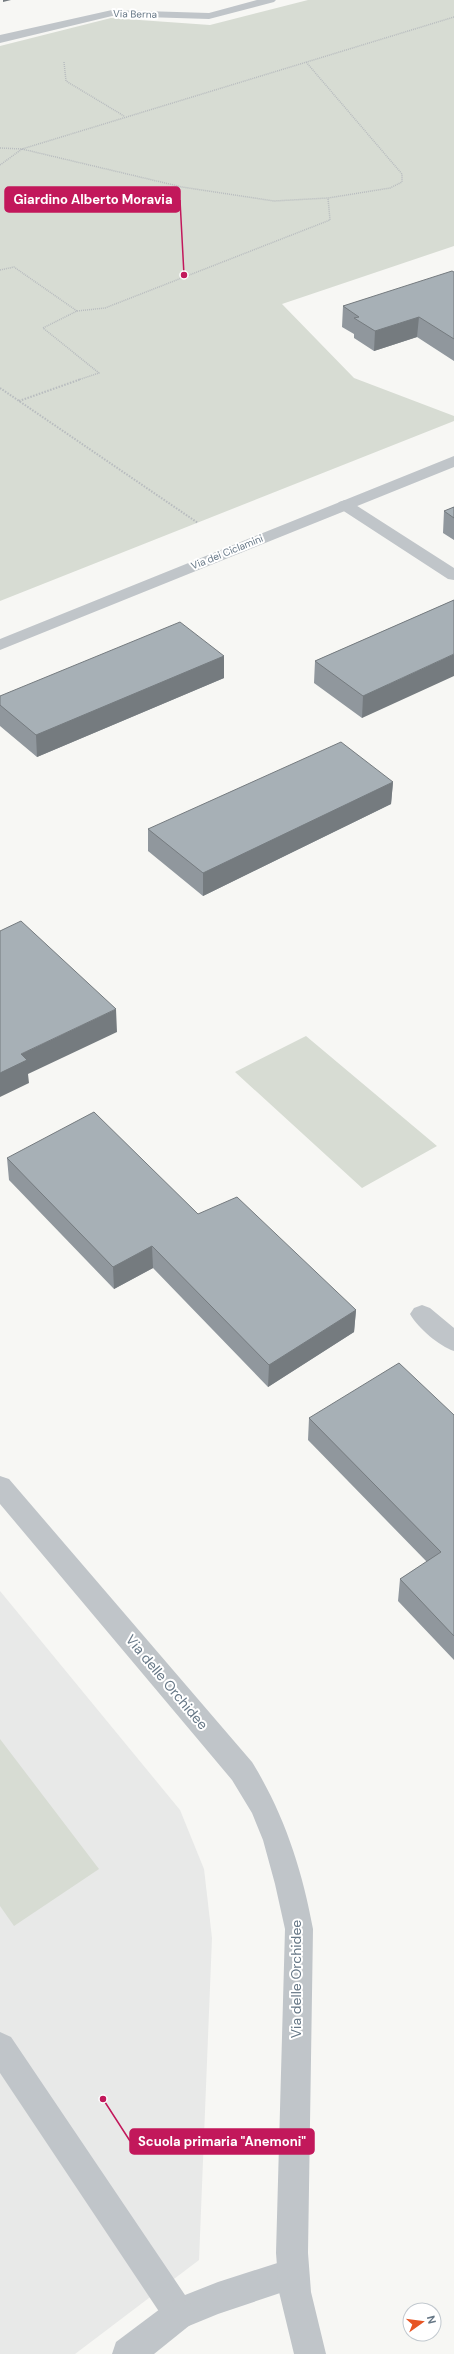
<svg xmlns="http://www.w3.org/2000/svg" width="454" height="2354" font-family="'DM Sans',sans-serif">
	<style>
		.built { fill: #e8e9e8 }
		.green { fill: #d7dcd3 }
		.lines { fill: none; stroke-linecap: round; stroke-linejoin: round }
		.path-far1 { stroke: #b8bcbf; stroke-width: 1.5; stroke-dasharray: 1 1; stroke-linecap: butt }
		.path { stroke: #b8bcbf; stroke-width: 2; stroke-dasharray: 1.5 1.5; stroke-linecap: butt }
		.service { fill: #c0c5c9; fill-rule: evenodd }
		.pedestrian { fill: #c0c5c9; fill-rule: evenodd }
		.minor { fill: #c0c5c9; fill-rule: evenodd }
		.wall { fill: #90979d }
		.shaded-wall { fill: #757b7f }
		.building { fill: #a7b0b6; stroke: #757b7f }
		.labels { text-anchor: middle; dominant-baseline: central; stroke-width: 4; stroke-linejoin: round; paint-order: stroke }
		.far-street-label { font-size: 10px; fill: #667786; stroke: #fff }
		.near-street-label { font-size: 14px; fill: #667786; stroke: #fff }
		.leader { fill: none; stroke: #c2185b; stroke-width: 1.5 }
		.callout-dot { fill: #c2185b; stroke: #fff; stroke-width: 1.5 }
		.callout { fill: #c2185b; stroke: #c2185b; stroke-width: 1.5 }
		.callout-label { font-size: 13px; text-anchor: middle; font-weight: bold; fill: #fff }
	</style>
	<rect width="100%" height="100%" fill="#f7f7f4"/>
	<path class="built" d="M0,1591l180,219 24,59 8,69 -13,322 -124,94h-75z"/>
	<path class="green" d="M308,0h146v246l-172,58 72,74 100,38v5l-454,180v-555l111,-28 99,7z
		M306,1036l131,110 -75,42 -127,-116z
		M0,1739l99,130 -85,57 -14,-20z"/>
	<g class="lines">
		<path class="path-far1" d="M64,62l2,19 58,35
			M0,148l22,1 160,38 92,14 54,-3 62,-10 12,-6v-8l-96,-112
			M0,165l22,-16 432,-132
			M0,270l14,-3 63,44
			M78,380l21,-7 -56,-45 34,-17 28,-3 225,-88 -2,-22"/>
		<path class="path" d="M0,388l198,135
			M19,401l62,-22"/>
		<path class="service" d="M345,500l6,2 103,66v12l-6,-1 -109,-71 -2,-3 2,-3z
			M422,1305l8,3 24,20v23c-15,-5 -36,-23 -44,-37l4,-6z
			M0,2032l11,5 174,258 33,-13 75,-24 11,5 5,11 -5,11 -86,29 -39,16 -11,-5 -168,-252z"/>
		<path class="pedestrian" d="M179,2298l11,5 5,11 -5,11 -36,29h-42l4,-12 52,-39z"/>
		<path class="minor" d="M257,0h19l-2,2 -65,17 -97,-3 -112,27v-8l112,-25 97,3z
			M454,456v11l-454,183v-11z
			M0,1476l9,3 243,283c32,52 50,107 61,167l-5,324 3,39 15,62h-32l-15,-62 -3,-39 9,-324 -10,-45 -12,-44 -11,-27 -20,-33 -232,-276z"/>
	</g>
	<path class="wall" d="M454,272v89l-37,-24 -43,14 -20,-13v-4l-12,-7 1,-21z
		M454,507v33l-11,-7 1,-22z
		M454,600l-92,118 -48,-35 1,-22z
		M224,656v22l-187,79 -37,-31v-30z
		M393,782l-2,22 -188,92 -55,-45v-22z
		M7,1158l191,56 158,96 -2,22 -86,55 -115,-119 -39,21 -105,-109z
		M454,1415v245l-56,-59 2,-22 27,-17 -119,-122 1,-22z"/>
	<path class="shaded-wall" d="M3,0h8l-8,2z
		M419,317l-2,20 -43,14 1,-20z
		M454,654v22l-92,42 1,-22z
		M224,656v22l-187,79 -1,-22z
		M393,782l-2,22 -188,92v-23z
		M116,1009l1,23 -89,42 1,9 -29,14v-24l21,-19z
		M152,1246l1,22 -39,21 -1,-22z
		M356,1310l-2,22 -86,55 1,-22z"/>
	<path class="building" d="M452,271l2,1v67l-35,-22 -44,14 -21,-13 5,-1 -16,-11z
		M454,507v11l-10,-7z
		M454,600v54l-91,42 -48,-35z
		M180,622l44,34 -188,79 -36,-30v-9z
		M341,742l52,40 -190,91 -55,-44z
		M21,921l95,88 -95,45 6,6 -27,13v-142z
		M94,1112l104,102 39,-17 119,113 -87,55 -117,-119 -39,21 -106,-109z
		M399,1363l55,52v221l-54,-57 41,-27 -132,-134z"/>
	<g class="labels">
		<g class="far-street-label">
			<text transform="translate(135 14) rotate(1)">Via Berna</text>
			<text transform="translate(227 552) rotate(-22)">Via dei Ciclamini</text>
		</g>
		<g class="near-street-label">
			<text transform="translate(167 1682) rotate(50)">Via delle Orchidee</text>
			<text transform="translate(296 1979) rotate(-90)">Via delle Orchidee</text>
		</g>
	</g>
	<path class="leader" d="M184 275L180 200M103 2099L130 2141"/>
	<g class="callout-dot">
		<circle cx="184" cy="275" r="4"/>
		<circle cx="103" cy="2099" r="4"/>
	</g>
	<g class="callout">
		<rect x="5" y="187" width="175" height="25" rx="4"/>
		<rect x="130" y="2129" width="184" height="25" rx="4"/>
	</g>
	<g class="callout-label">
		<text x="93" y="204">Giardino Alberto Moravia</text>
		<text x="222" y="2146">Scuola primaria "Anemoni"</text>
	</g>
	<g transform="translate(422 2322) rotate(76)"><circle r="19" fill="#ffffff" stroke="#c2c9cf"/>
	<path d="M0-3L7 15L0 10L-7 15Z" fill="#e75524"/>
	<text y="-6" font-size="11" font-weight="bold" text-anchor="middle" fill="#667786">N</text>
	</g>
</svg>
